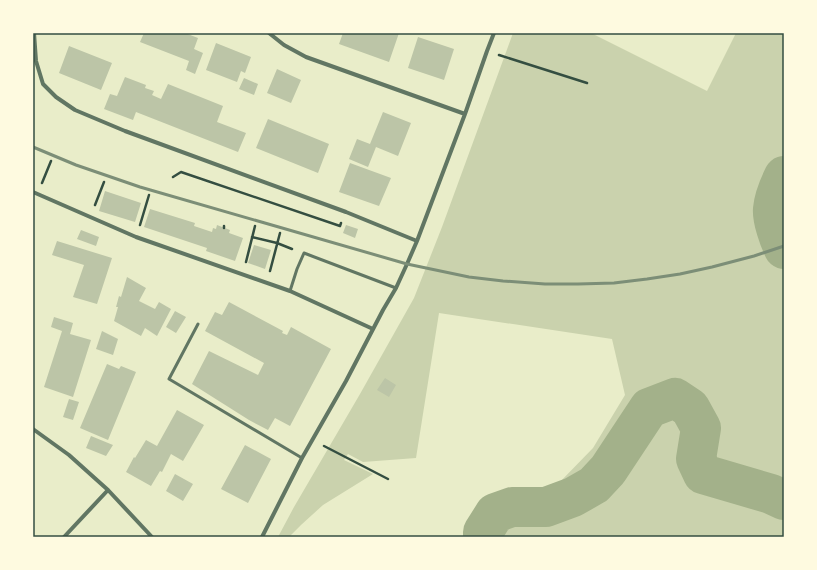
<svg xmlns="http://www.w3.org/2000/svg" width="817" height="570" font-family="'Zilla Slab',serif">
	<style>
		.green { fill: #cad2ad }
		.lines { fill: none; stroke-linecap: round; stroke-linejoin: round }
		.river { stroke: #a3b18a; stroke-width: 40 }
		.building { fill: #bcc5a7 }
		.path { stroke: #344e41; stroke-width: 2.5 }
		.service { stroke: #617663; stroke-width: 3 }
		.minor { stroke: #617663; stroke-width: 4 }
		.rail { stroke: #7c8e77; stroke-width: 3 }
		.neatline { fill: none; stroke: #344e41; stroke-width: 1.5 }
	</style>
	<rect width="100%" height="100%" fill="#e9edc9"/>
	<path class="green" d="M513,33h78l116,58 29,-58h48v504h-318l1,-13 24,-28 66,-11 36,-37 32,-53 -13,-56 -173,-26 -23,145 -53,4 -15,-8 -4,6 29,14 -50,31 -22,20 -12,12h-11l16,-30 66,-113 54,-96 28,-71z"/>
	<g class="lines">
		<path class="river" d="M784,176c-5,10 -10,21 -11,33 -1,10 6,30 11,40
			M483,537v-5l12,-19 17,-6h34l27,-10 21,-12 14,-15 41,-62 26,-10 15,10 11,20 -5,31 7,15 68,20 13,6"/>
	</g>
	<path class="building" d="M144,33h41l13,5 -4,11 9,4 -8,21 -9,-4 3,-9 -49,-19z
		M343,33h56l-10,29 -50,-18z
		M418,37l36,12 -10,31 -36,-12z
		M216,43l35,14 -6,16 -4,-2 -4,11 -31,-12z
		M69,46l43,17 -11,27 -42,-17z
		M277,69l24,11 -10,23 -24,-10z
		M125,77l21,8 -1,3 9,3 -2,4 9,4 7,-15 55,22 -6,16 29,11 -8,19 -102,-40 -3,8 -29,-11 6,-15 7,2z
		M244,78l14,6 -4,11 -15,-6z
		M383,112l28,11 -13,33 -22,-9 -8,20 -19,-8 8,-20 13,5z
		M268,119l61,25 -11,29 -62,-25z
		M350,163l41,15 -12,28 -40,-14z
		M105,191l36,12 -6,19 -36,-11z
		M150,209l45,14 -1,3 18,6 1,-4 3,1 1,-4 13,5 -1,3 14,5 -8,23 -29,-10 1,-3 -63,-21z
		M346,225l12,4 -3,9 -12,-5z
		M81,230l18,7 -3,9 -19,-7z
		M57,241l55,17 -15,46 -24,-7 11,-32 -32,-10z
		M254,245l17,5 -6,19 -17,-6z
		M127,277l19,11 -7,13 16,8 4,-7 12,7 -14,27 -12,-8 -4,8 -27,-15 4,-14h-2l3,-11 2,1z
		M229,302l54,29 -1,2 5,2 4,-8 40,22 -41,77 -15,-8 -7,12 -19,-10 -57,-36 17,-33 49,24 6,-12 -59,-32 10,-19 7,3z
		M175,311l11,6 -10,16 -10,-6z
		M54,317l19,6 -3,11 21,6 -18,57 -29,-10 18,-56 -11,-4z
		M102,331l16,8 -5,16 -17,-6z
		M107,364l12,5 2,-3 15,6 -28,68 -28,-12z
		M385,378l11,7 -7,12 -12,-7z
		M69,399l10,3 -6,18 -10,-3z
		M177,410l27,15 -21,36 -12,-7 -9,18 -2,-1 -9,15 -25,-14 8,-15 1,1 11,-18 11,6z
		M91,436l22,9 -7,11 -20,-8z
		M245,445l26,14 -23,44 -27,-14z
		M175,474l18,10 -10,17 -17,-10z"/>
	<g class="lines">
		<path class="path" d="M499,55l88,28
			M173,177l8,-5 159,54 1,-3
			M42,183l9,-22
			M95,205l9,-23
			M140,225l9,-30
			M224,228v-2
			M252,237l25,6 15,6
			M246,262l9,-36
			M270,271l10,-38
			M324,446l64,33"/>
		<path class="service" d="M290,291l7,-22 7,-16 92,35
			M198,324l-29,55 133,79"/>
		<path class="minor" d="M34,33l2,28 7,23 13,13 19,13 50,21 221,81 71,29
			M269,33l15,12 22,12 159,57
			M33,192l103,45 154,54 83,38
			M33,429l36,26 39,35 44,47
			M64,537l44,-47
			M262,537l40,-79 44,-77 37,-71 13,-22 11,-24 10,-23 48,-127 22,-63 7,-18"/>
		<path class="rail" d="M33,147l43,18 64,22 267,77 62,13 34,4 42,3h33l36,-1 33,-4 33,-5 32,-7 42,-11 30,-10"/>
	</g>
	<rect width="817" height="570" fill="none" stroke="#fefae0" stroke-width="68"/>
	<rect x="34" y="34" width="749" height="502" class="neatline"/>
</svg>
